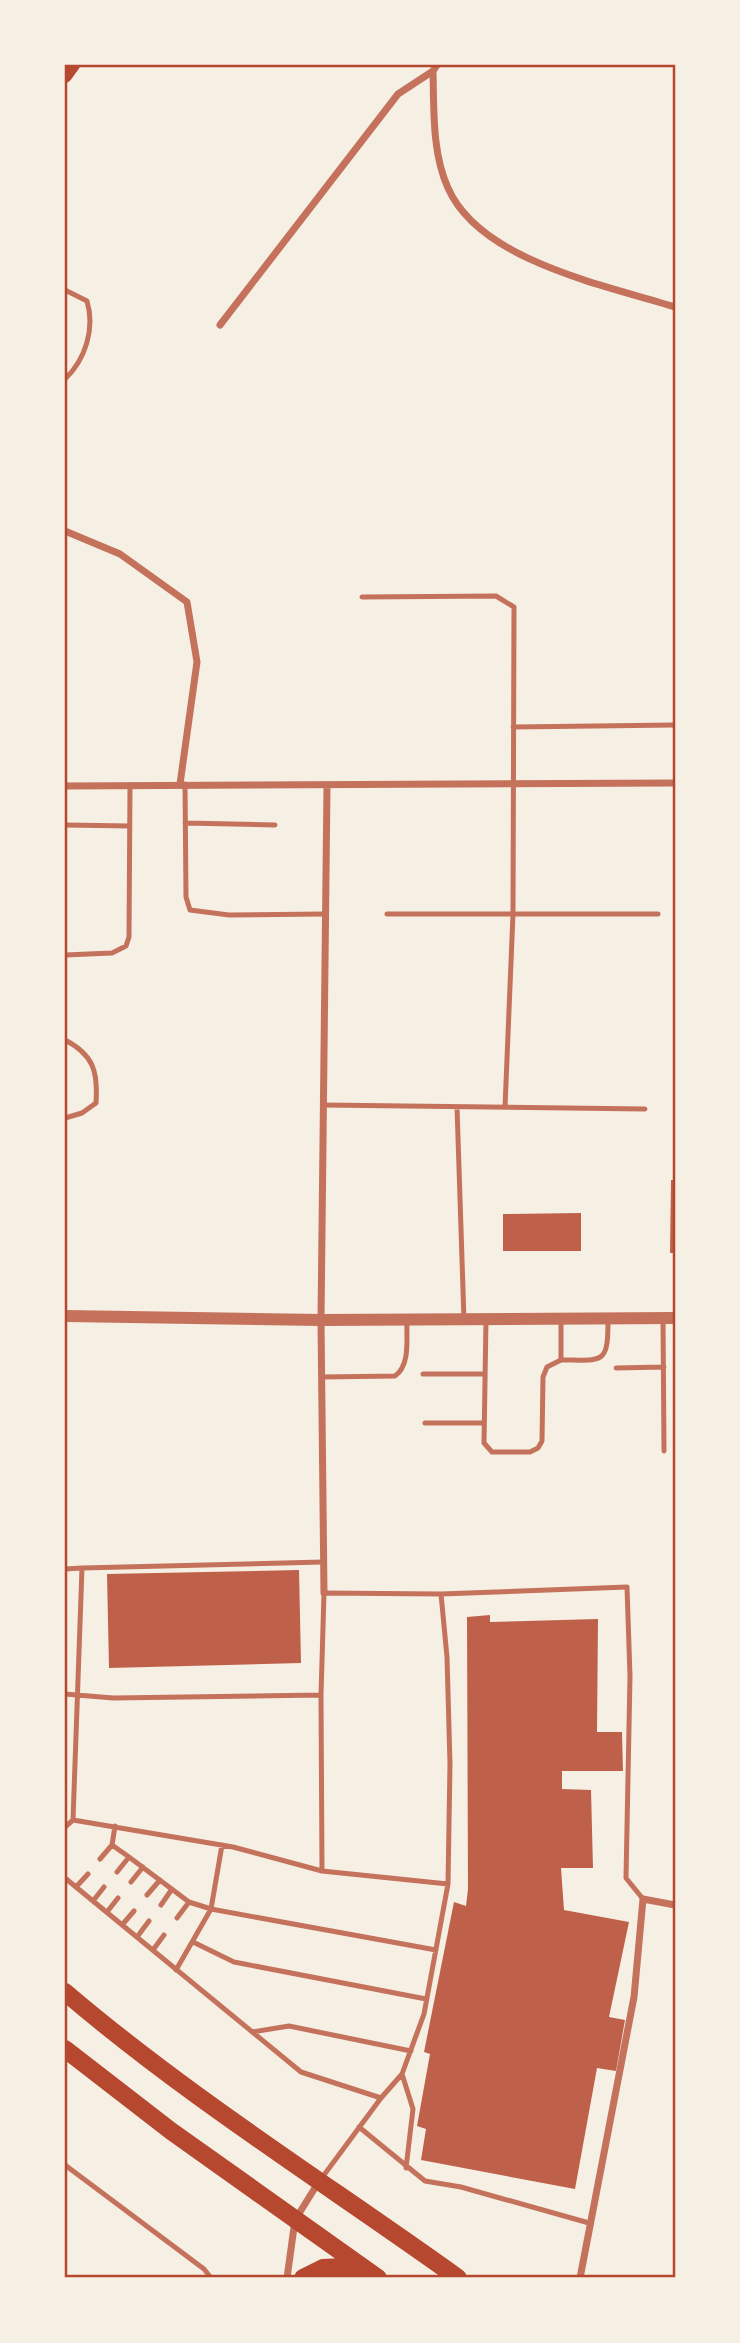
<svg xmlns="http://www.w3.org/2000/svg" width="740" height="2343" font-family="'Alegreya Sans',sans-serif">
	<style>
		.building { fill: #bf614a }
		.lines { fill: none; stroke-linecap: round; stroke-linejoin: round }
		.service { stroke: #c5725c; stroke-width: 5 }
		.minor { stroke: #c5725c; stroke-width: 7 }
		.tertiary { stroke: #c5725c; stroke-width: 12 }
		.secondary { stroke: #b5482f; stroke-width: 14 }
		.primary { stroke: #b5482f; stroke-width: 18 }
		.neatline { fill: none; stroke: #b5482f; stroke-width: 2.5 }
	</style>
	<rect width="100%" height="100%" fill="#f6efe4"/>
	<path class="building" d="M671,1180h4v73h-5z
		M581,1213v38h-78v-37z
		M299,1570l2,93 -192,5 -2,-94z
		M490,1615v7l108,-3 -1,113h25l1,39h-61v18l29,1 2,78h-32l3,42 65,12 -20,95 16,3 -9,51 -19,-3 -22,121 -154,-29 5,-31 -9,-3 13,-72 -6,-2 30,-150 12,4 2,-17 -1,-272z"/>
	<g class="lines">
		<path class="service" d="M65,290l22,11c8,27 -1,58 -22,78
			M362,597l134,-1 18,11 -1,307 -8,193
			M513,727l162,-2
			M185,784l1,113 4,13 39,5 95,-1
			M185,823l90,2
			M65,825l65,1
			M387,914h271
			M65,955l47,-2 14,-7 3,-9 1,-152
			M65,1040c29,15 33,32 31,63l-14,10 -17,5
			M323,1105l322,4
			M457,1107l7,213
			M663,1318l1,133
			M486,1319l-2,124 8,9h38l8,-4 4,-7 1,-64 4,-10 14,-7v-40
			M561,1360c43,0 47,5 47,-41
			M616,1368l48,-1
			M423,1374h62
			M322,1377l73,-1c16,-11 11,-39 12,-56
			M425,1423h59
			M82,1568l241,-6
			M65,1569l17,-1 -9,252
			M441,1594l186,-7 3,89 -4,202 17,21
			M65,1694l48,4 208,-3 3,-102 117,1 6,63 3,107 -2,120 -24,130 -22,60 -21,24
			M321,1695l1,176
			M65,1827l8,-7 160,27 89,24 126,13
			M112,1845l17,12
			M100,1859l12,-14 3,-19
			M117,1872l12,-15 60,45 22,7 11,-64
			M65,1878l236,194 80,26 -60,81
			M131,1882l12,-15
			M76,1887l12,-13
			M147,1895l13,-15
			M93,1901l11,-14
			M161,1905l11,-16
			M107,1912l11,-14
			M177,1918l12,-16
			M122,1925l12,-14
			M137,1937l12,-16
			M193,1942l41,20 192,37
			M153,1950l11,-15
			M176,1970l35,-61 225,41
			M252,2032l37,-6 122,25
			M402,2074l11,35 -7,59
			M359,2127l66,54 36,6 128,36
			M65,2165l139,104 7,9"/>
		<path class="minor" d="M437,65l-4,6c1,38 -1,82 15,117 32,73 157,97 227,119
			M220,325l178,-231 35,-23
			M65,531l55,23 67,48 10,60 -17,122
			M65,786l610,-3
			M324,1593l-3,-273 6,-534
			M287,2278l8,-58 23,-37
			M580,2278l54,-281 9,-98 32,6"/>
		<path class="tertiary" d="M65,1316l256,4 354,-2"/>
		<path class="secondary" d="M65,76l8,-11"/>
		<path class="primary" d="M65,1992c123,105 262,192 393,286
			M65,2049l106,82 207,147
			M303,2278l20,-10 37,-2"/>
	</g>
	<rect width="740" height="2343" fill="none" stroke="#f6efe4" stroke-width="133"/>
	<rect x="66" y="66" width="608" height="2210" class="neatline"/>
</svg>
